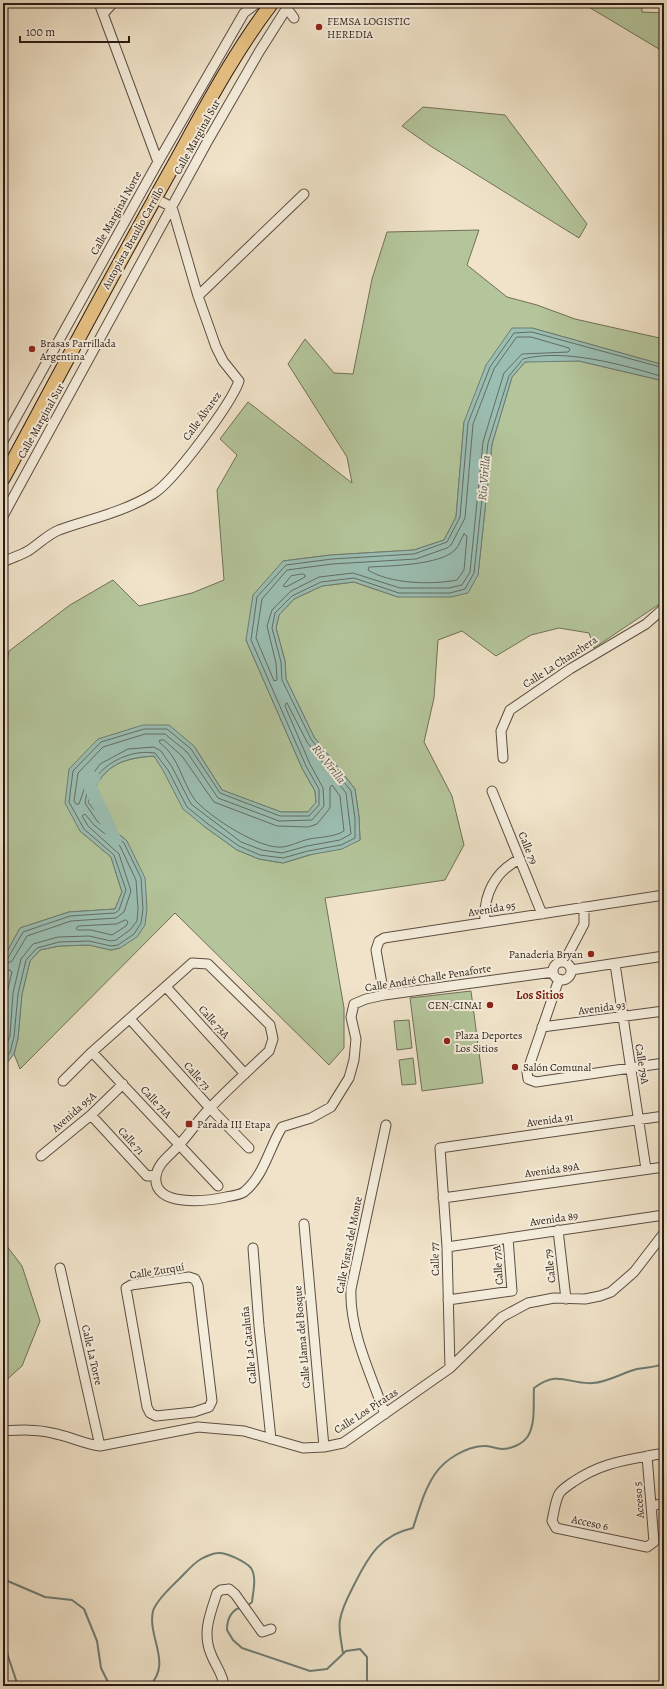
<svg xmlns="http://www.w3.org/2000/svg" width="667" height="1689" font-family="Alegreya,serif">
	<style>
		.green { fill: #b4c59b; stroke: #707058 }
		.water { fill: #9bbeb2; stroke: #6e7d74 }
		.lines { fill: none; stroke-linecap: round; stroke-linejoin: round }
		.shore { stroke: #636d64; stroke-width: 1 }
		.stream { stroke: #6e7d74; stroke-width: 2 }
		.river { stroke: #9bbeb2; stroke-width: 13 }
		.minor-casing { stroke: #5c4e43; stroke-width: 11 }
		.highway-casing { stroke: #2b1c16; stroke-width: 15 }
		.minor { stroke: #f5eddc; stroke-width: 9 }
		.highway { stroke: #e8c284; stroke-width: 13 }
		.poi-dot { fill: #8f2418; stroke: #f5eddc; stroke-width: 1.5 }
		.labels { text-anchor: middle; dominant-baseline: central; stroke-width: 4; stroke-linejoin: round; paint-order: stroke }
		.poi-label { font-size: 11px; fill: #2b1c16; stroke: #f5eddc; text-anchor: start }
		.street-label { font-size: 11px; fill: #2b1c16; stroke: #f5eddc }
		.water-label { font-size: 12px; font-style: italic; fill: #52554d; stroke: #f5eddc }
		.neighbourhood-label { font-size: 12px; font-weight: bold; fill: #7a1f14; stroke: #f5eddc }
	</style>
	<rect width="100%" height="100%" fill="#f0e3c9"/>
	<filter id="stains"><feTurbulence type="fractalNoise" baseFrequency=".005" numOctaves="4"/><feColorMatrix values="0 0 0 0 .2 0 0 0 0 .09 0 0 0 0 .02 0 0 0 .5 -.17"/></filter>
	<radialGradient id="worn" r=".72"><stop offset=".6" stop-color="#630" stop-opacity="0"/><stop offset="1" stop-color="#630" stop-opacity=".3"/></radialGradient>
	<path class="green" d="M582,3h60v9l22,1v39z
		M423,107l82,8 82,109 -8,14 -147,-91 -30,-21z
		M479,230l-12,35 40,32 30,8 38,14 89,20v26l-132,-37 -68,94 -8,95 -12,23 -30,10 -83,5 -48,6 -37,79 56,128 13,23 1,12 -8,9h-27l-59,-22 -28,-44 -96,-7 -18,92 31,26 11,35 -7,17 -46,3 -49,16 -17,31v-272l6,-36 61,-46 43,-25 26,26 53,-13 32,-13 -7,-90 20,-35 -17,-16 28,-37 104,81 -5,-26 -59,-93 17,-25 29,34 19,1 19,-95 15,-47z
		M542,360l37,1 85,20v220l-70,47 -5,-15 -30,-5 -28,7 -35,21 -34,-25 -24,9 -4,58 -10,44 28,54 12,49 -19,35 -120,18 19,110v40l-15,17 -154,-152 -155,156 -6,-15 4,-16 4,-44 8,-33 10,-11 19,-4 30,-1 22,5 9,-2 7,-107 -27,-23 -12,-16c15,-35 28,-43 66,-46l51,71 32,23 22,9 24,4 77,-23 -1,-23 -4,-28 -41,-52 -28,-58 -1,-18 -9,-33 3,-13 15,-16 28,-13 32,-4 44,15 80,-22 14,-131 20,-67 13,-15z
		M471,991l12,92 -61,8 -12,-93z
		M409,1020l3,28 -15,2 -3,-29z
		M413,1058l3,26 -14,1 -3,-25z
		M3,1241l19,25 18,55 -18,45 -19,17z"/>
	<path class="water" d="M512,328h20l132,37v16l-85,-20 -54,1 -13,15 -20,67 -14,131 -10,18 -17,4h-53l-44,-15 -32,4 -28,13 -15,16 -3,13 9,33 1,18 28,58 41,52 4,28 1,23 -18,9 -33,6 -26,8 -24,-4 -22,-9 -32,-23 -22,-18 -19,-37 -10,-16c-37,2 -52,12 -66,46l12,16 27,23 18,37 2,31 -2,16 -8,12 -17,11 -9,2 -22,-5 -30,1 -19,4 -10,11 -8,33 -4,44 -4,16 -11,14v-109l17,-31 49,-16 46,-3 7,-17 -11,-35 -31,-26 -15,-28 4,-34 29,-30 45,-14h26l25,21 28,44 59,22h27l8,-10 -1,-11 -13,-23 -56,-128 7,-45 30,-34 48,-6 83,-5 30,-10 12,-23 8,-95 22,-57z"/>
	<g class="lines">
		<path class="shore" d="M517,337h14l38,11 1,2 -2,2 -46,2 -18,19 -21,69 -13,130 -8,13 -13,3h-49l-47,-15 -34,4 -28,14 -19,19 -5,16 9,37 1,17 -3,1 -18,-43 6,-39 25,-29 45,-6 84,-5 31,-11 4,-3 14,-27 8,-94 21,-55z
			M464,534l3,2 -3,34 -7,10c-25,5 -67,4 -89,-10l1,-3c21,-1 71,-2 86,-17 4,-4 6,-11 9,-16z
			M303,574l2,1v2l-19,10 -3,-1 8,-10z
			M287,703l20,39 39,51 5,41 -11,6 -33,6 -25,7 -20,-3 -21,-8 -50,-38 -19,-37 -11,-16 -7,-4 -26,2 -28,15 -14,20 -7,20h-3l-2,-3 4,-28 25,-26 42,-13h20l22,18 31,46 61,23 33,-1 12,-14 -1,-18 -13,-24 -25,-58z
			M160,740h4l18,16 32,46 63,24 31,1 9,-3 13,-16v-21l2,-2 8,11 4,35c-9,6 -24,6 -35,8 -9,2 -18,7 -26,8 -23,3 -73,-30 -88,-47 -13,-17 -16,-44 -35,-57z
			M126,920l2,2 -2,4 -14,9 -21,-5h-13l-2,-1 2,-3 38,-2z
			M3,960l5,-2 15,-26 47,-16 45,-3 4,-3 7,-20 -12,-35 -30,-26 -15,-27 4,-31 28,-29 43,-13h23l24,20 29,44 60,23h29l10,-11v-16l-13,-23 -55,-126 6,-43 29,-32 46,-6 82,-5 33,-12 13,-25 8,-94 22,-56 24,-34 18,-1 132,36
			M3,965l9,-4 15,-25 44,-15 45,-3 8,-6 7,-21 -12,-37 -31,-28 -6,-10 3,-2 9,11 26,21 16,34 2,29 -1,12 -7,9 -14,10 -5,1 -22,-5 -31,1 -25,7 -12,15 -8,34 -3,43 -7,17
			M3,971l7,-1 2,2 -5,21 -4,44
			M3,1061l7,-9 4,-15 4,-43 8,-34 11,-12 22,-6 30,-1 22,5 7,-1 16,-11 7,-11 2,-14 -2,-31 -17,-35 -27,-22 -12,-18c3,-32 40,-55 70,-50l13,17 19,37 21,17 31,22 21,9 23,3 25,-7 33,-6 14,-7v-20l-4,-27 -40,-52 -29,-59 -1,-18 -9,-34 3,-15 17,-17 29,-14 33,-4 45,15h51l15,-4 9,-16 14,-130 21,-67 14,-17c42,-11 100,6 141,18"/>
		<path class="stream" d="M3,1579l42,18 27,3 12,9 13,32 4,27 9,18
			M242,1607c-11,3 -15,11 -15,23l6,10 9,8 68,23 17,-2 19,-18 14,-2 7,8v29
			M3,1633l5,23 10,30
			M343,1654c-1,-10 -5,-24 -3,-34 2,-13 9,-25 15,-37 14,-28 26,-48 58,-55 6,-18 11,-38 22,-54 10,-15 31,-27 48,-28 6,-1 12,3 19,3 9,0 21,-5 26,-13 8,-14 5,-33 6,-48 25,-19 34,-3 59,-5 15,-1 29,-10 44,-14 9,-2 19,-1 27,-6
			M149,1686c24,-22 -2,-49 4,-75 3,-10 16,-22 23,-29 8,-7 16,-18 25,-23 3,-2 13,-6 17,-6 8,-1 28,9 33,15 6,9 2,24 1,34l-5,4"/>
		<path class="river" d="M94,778l-5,6 26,56"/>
		<g class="minor-casing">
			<path id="minor" d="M99,3l59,159
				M283,3l11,15
				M103,14l10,-11
				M198,296l106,-102
				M3,441l155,-279 86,-149 13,-10
				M3,516l203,-372 53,-92 31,-49
				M3,562c8,-4 18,-7 25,-11 11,-7 19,-16 31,-21 31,-11 65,-18 94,-36 21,-13 78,-90 86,-113l-16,-20 -7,-14 -18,-51 -26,-89 -18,-9
				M503,758l-2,-27 9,-21 60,-41 76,-45 18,-16
				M492,791l50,123
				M485,922c-2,-27 10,-51 35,-63
				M564,962l20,-38v-17
				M553 971a9 9 0 1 1 18 0a9 9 0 1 1-18 0Z
				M615,964l31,205
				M571,970l93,-14
				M559,979l-32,93 1,7 8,3 128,-19
				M166,987l79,87
				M384,995l-8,-45 3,-9 5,-3 280,-43
				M130,1019l80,89 39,40
				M542,1027l122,-16
				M92,1052l126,134
				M63,1081l29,-29 100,-89 16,1 62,61 3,14 -4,12c-19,18 -40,37 -59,57 -11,11 -20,25 -31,37 -8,10 -21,17 -23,31 -4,32 52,25 70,21 5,-1 14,-2 18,-5 20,-16 25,-44 38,-65l29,-9 20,-11 18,-29 5,-18 2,-21 -5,-22 3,-13 12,-5 18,-4 169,-23
				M91,1115l56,61 9,-1
				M41,1156l50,-41 32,-31
				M443,1198l221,-31
				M304,1224l20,223
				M558,1230l8,69
				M447,1247l217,-32
				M253,1248l6,78 12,113
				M60,1268l40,178
				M189,1277l6,2 3,6 14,116 -3,6 -15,5 -38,4 -6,-3 -3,-6 -21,-119 5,-3z
				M448,1300l64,-9 -4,-53
				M450,1368l-3,-121 -7,-99 224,-32
				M385,1414c-14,-39 -36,-84 -34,-125l35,-164
				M3,1431c17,-1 33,-2 49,2 17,3 32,11 48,13l98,-19 46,4 59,17 21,-1 19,-4 107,-75 52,-51 26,-14 26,-5 31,1 15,-3 11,-4 23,-20 30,-39
				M647,1456l7,86 -7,5 -91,-19 -4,-7c2,-9 3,-19 7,-27 3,-5 10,-9 14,-12 31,-21 56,-22 91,-29
				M652,1506l12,-3
				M224,1686c-1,-12 -9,-21 -13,-32 -9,-21 -1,-40 6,-61l4,-3 8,-1 6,5 27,38 9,-3"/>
		</g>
		<g class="highway-casing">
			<path id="highway" d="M3,479c56,-104 111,-208 169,-311 31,-56 61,-114 100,-165"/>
		</g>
		<use href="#minor" class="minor"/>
		<use href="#highway" class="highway"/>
	</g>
	<g class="poi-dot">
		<circle cx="319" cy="27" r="4"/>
		<circle cx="32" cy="349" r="4"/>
		<circle cx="591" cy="954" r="4"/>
		<circle cx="490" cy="1005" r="4"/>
		<circle cx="447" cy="1041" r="4"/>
		<circle cx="515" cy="1067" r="4"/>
		<rect x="185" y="1120" width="8" height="8" rx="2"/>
	</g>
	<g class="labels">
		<g class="poi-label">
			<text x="327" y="21">FEMSA LOGISTIC<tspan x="327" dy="13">HEREDIA</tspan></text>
			<text x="40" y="343">Brasas Parrillada<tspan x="40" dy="13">Argentina</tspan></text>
			<text x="583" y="954" text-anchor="end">Panadería Bryan</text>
			<text x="482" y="1005" text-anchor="end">CEN-CINAI</text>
			<text x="455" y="1035">Plaza Deportes<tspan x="455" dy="13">Los Sitios</tspan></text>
			<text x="523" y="1067">Salón Comunal</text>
			<text x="197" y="1124">Parada III Etapa</text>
		</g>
		<g class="street-label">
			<text transform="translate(197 137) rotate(-61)">Calle Marginal Sur</text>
			<text transform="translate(116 213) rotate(-61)">Calle Marginal Norte</text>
			<text transform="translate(133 238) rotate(-61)">Autopista Braulio Carrillo</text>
			<text transform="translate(202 416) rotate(-54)">Calle Álvarez</text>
			<text transform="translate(41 421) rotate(-61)">Calle Marginal Sur</text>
			<text transform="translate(560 662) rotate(-33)">Calle La Chanchera</text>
			<text transform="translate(528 848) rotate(68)">Calle 79</text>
			<text transform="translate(492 909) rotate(-9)">Avenida 95</text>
			<text transform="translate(428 978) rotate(-9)">Calle André Challe Penaforte</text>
			<text transform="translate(602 1008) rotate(-7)">Avenida 93</text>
			<text transform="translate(214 1022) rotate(48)">Calle 73A</text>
			<text transform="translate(642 1064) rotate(81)">Calle 79A</text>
			<text transform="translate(197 1076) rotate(48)">Calle 73</text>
			<text transform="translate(156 1102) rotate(47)">Calle 71A</text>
			<text transform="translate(74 1112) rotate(-41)">Avenida 95A</text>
			<text transform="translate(550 1120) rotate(-8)">Avenida 91</text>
			<text transform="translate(131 1141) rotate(48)">Calle 71</text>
			<text transform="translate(552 1170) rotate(-8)">Avenida 89A</text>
			<text transform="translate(554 1219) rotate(-8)">Avenida 89</text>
			<text transform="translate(349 1245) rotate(-79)">Calle Vistas del Monte</text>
			<text transform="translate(435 1259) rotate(-92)">Calle 77</text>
			<text transform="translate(498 1265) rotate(-94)">Calle 77A</text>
			<text transform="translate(550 1266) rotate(-97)">Calle 79</text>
			<text transform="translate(157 1271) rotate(-9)">Calle Zurquí</text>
			<text transform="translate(302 1337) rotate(-95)">Calle Llama del Bosque</text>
			<text transform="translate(249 1345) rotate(-96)">Calle La Cataluña</text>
			<text transform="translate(92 1355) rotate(77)">Calle La Torre</text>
			<text transform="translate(366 1411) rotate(-33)">Calle Los Piratas</text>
			<text transform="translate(639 1500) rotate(-95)">Acceso 5</text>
			<text transform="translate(590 1523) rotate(12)">Acceso 6</text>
		</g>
		<g class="water-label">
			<text transform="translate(484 478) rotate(-85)">Río Virilla</text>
			<text transform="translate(329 764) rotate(52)">Río Virilla</text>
		</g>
		<g class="neighbourhood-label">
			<text x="540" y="995">Los Sitios</text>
		</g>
	</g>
	<rect width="667" height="1689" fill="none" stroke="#f0e3c9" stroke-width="16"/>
	<rect x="4" y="4" width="659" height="1681" fill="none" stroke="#2b1c16" stroke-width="2"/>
	<rect x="8" y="8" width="651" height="1673" fill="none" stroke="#2b1c16"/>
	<path d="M20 36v6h109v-6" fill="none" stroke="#2b1c16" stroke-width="2"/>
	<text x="26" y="36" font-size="12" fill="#2b1c16" stroke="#f5eddc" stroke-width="3" paint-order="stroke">100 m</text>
	<rect width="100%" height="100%" filter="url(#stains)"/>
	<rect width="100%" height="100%" fill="url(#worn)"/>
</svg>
